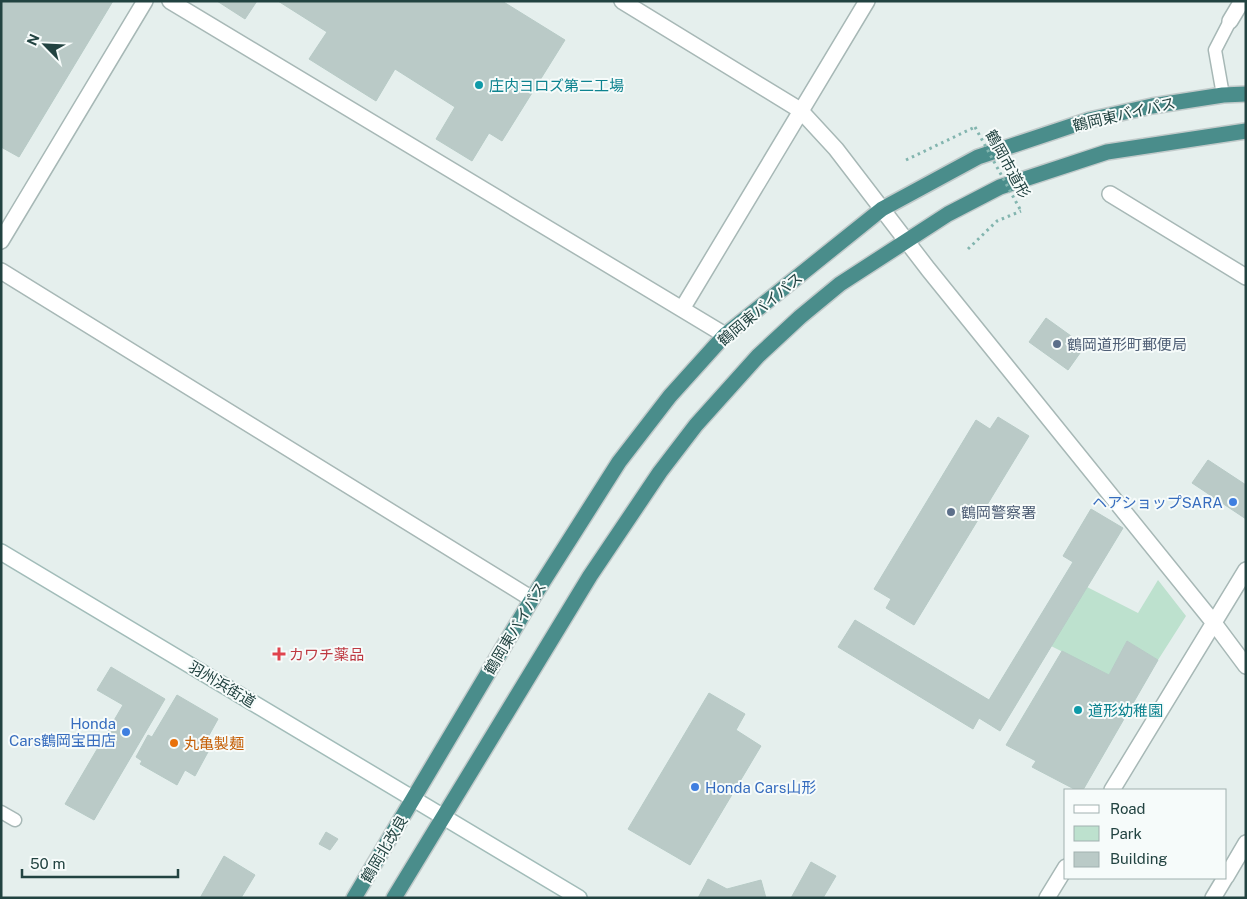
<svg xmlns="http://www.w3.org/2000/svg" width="1247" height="899" font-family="'Public Sans','Noto Sans JP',sans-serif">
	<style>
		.green { fill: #bde1ce }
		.building { fill: #bacac7; stroke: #b7cac6 }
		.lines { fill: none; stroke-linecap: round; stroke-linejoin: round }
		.service-casing { stroke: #a7b8b6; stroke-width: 15 }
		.minor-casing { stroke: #a7b8b6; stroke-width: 18 }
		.tertiary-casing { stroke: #a7b8b6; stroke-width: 18 }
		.secondary-casing { stroke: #a2bcb9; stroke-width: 18 }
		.trunk-casing { stroke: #c1caca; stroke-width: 18 }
		.path { stroke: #83b5af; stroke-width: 3; stroke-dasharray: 2.5 4; stroke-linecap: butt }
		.service { stroke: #fff; stroke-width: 12 }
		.minor { stroke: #fff; stroke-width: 15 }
		.tertiary { stroke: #fff; stroke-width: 15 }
		.secondary { stroke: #fff; stroke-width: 15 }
		.trunk { stroke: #4a8d8b; stroke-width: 15 }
		.path-bridge { stroke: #83b5af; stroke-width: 3; stroke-dasharray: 2.5 4; stroke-linecap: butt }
		.culture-dot { fill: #0f9aa8; stroke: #f6fbfa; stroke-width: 2 }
		.service-dot { fill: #5c6f8a; stroke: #f6fbfa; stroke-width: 2 }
		.shop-dot { fill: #3f7fe0; stroke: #f6fbfa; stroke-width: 2 }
		.health-dot { fill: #e0444e; stroke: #f6fbfa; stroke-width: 2 }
		.food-dot { fill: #e8710a; stroke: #f6fbfa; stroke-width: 2 }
		.labels { text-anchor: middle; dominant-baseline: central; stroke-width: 4; stroke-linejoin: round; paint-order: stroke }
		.culture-label { font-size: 15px; fill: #0d838f; stroke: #f6fbfa; text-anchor: start }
		.street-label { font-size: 15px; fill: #224341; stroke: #f6fbfa }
		.service-label { font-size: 15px; fill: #4e5e75; stroke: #f6fbfa; text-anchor: start }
		.shop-label { font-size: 15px; fill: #366cbe; stroke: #f6fbfa; text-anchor: end }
		.health-label { font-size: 15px; fill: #be3a42; stroke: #f6fbfa; text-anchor: start }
		.food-label { font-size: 15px; fill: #c56008; stroke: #f6fbfa; text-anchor: start }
	</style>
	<rect width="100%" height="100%" fill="#e5efed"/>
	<path class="green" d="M1158,580l28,36 -28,44 -31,-19 -18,34 -58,-29 36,-59 51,26z"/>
	<path class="building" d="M1,1h112l-94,156 -18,-10z
		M217,1h40l-12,18z
		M278,1h224l63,39 -63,101 -13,-8 -17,28 -36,-22 19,-32 -60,-38 -19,32 -67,-42 18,-27z
		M1046,318l39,28 -17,24 -39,-28z
		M998,417l31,19 -115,189 -28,-17 5,-9 -17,-10 102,-169 14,9z
		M1208,460l38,25v34l-54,-36z
		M1091,509l32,19 -123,203 -21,-13 -6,11 -135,-82 17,-27 134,80 84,-138 -10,-6z
		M1127,641l31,19 -75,130h-7l-44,-23 4,-6 -30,-16 56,-94 47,24z
		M111,667l54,32 -71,121 -29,-16 58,-99 -26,-15z
		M709,693l36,21 -9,16 25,16 -71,119 -62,-36z
		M177,695l41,24 -16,29 6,4 -13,24 -10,-6 -8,15 -37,-21 2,-3 -6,-4 12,-22 4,2z
		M326,832l12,7 -8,11 -11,-6z
		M224,856l31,19 -14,23h-41z
		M811,862l25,14 -13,22h-32z
		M708,879l19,10 34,-9 5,18h-68z"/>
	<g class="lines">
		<g class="service-casing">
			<path id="service" d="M1223,95l-8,-45 15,-29
				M1,812l14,8"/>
		</g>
		<g class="minor-casing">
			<path id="minor" d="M170,1l555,334
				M1230,21l12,-20
				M1110,194l136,83
				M1,241l144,-240
				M1,271l531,328
				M682,309l185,-308
				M1214,623l32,43
				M1226,877l20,-34
				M1213,898l12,-20"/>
		</g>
		<g class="tertiary-casing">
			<path id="tertiary" d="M622,1l178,109 36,39 92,120 286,354
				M1112,790l134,-220
				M1047,898l19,-31"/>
		</g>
		<g class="secondary-casing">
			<path id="secondary" d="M1,552l578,346"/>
		</g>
		<g class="trunk-casing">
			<path id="trunk" d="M354,898l178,-299 87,-137 51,-66 55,-61 157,-126 96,-52 111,-37 63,-14 71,-11 23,-1
				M394,898l196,-322 70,-104 36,-47 62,-69 42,-39 40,-33 108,-70 52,-27 107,-35 139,-21"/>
		</g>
		<path class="path" d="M906,160l69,-33
			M968,249l29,-28 24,-10"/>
		<use href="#service" class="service"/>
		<use href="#minor" class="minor"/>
		<use href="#tertiary" class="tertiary"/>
		<use href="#secondary" class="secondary"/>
		<use href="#trunk" class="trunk"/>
		<path class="path-bridge" d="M975,127l46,84"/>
	</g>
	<g class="culture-dot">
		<circle cx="479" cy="85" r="5"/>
		<circle cx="1078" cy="710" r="5"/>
	</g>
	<g class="service-dot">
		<circle cx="1057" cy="344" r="5"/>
		<circle cx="951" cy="512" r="5"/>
	</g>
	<g class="shop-dot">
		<circle cx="1233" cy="502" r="5"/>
		<circle cx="126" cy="732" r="5"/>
		<circle cx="695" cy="787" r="5"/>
	</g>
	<path class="health-dot" d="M276.5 646.5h5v5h5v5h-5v5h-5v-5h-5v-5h5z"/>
	<circle class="food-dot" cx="174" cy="743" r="5"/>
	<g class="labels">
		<g class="culture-label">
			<text x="489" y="85">庄内ヨロズ第二工場</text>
			<text x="1088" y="710">道形幼稚園</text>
		</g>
		<g class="street-label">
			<text transform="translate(1124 114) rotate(-13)">鶴岡東バイパス</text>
			<text transform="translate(1008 164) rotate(61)">鶴岡市道形</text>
			<text transform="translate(760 309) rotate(-40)">鶴岡東バイパス</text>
			<text transform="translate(515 628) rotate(-59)">鶴岡東バイパス</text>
			<text transform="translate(222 684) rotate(31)">羽州浜街道</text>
			<text transform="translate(384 849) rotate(-59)">鶴岡北改良</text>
		</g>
		<g class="service-label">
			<text x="1067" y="344">鶴岡道形町郵便局</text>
			<text x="961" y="512">鶴岡警察署</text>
		</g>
		<g class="shop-label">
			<text x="1223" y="502">ヘアショップSARA</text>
			<text x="116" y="723">Honda<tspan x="116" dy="17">Cars鶴岡宝田店</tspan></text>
			<text x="705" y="787" text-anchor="start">Honda Cars山形</text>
		</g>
		<g class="health-label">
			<text x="289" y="654">カワチ薬品</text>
		</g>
		<g class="food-label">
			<text x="184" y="743">丸亀製麺</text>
		</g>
	</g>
	<rect width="1247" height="899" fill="none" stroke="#224341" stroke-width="5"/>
	<rect x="1064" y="789" width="162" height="90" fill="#f6fbfa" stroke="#a1b1b0"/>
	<rect x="1074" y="805" width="25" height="8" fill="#ffffff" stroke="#a1b1b0"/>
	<text x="1110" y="814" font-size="15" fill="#224341">Road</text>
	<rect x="1074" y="826" width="25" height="15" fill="#bde1ce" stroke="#a1b1b0"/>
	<text x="1110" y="839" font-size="15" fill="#224341">Park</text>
	<rect x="1074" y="852" width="25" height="15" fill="#bacac7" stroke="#a1b1b0"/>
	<text x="1110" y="864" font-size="15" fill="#224341">Building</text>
	<g transform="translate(45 45) rotate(294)" stroke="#f6fbfa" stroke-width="4" paint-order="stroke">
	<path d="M0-4L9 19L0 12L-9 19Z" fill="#224341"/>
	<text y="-8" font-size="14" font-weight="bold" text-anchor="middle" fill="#224341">N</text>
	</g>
	<path d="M22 869v8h156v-8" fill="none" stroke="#224341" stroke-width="2.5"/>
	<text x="30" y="869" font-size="15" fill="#224341" stroke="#f6fbfa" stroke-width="4" paint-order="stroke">50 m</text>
</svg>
